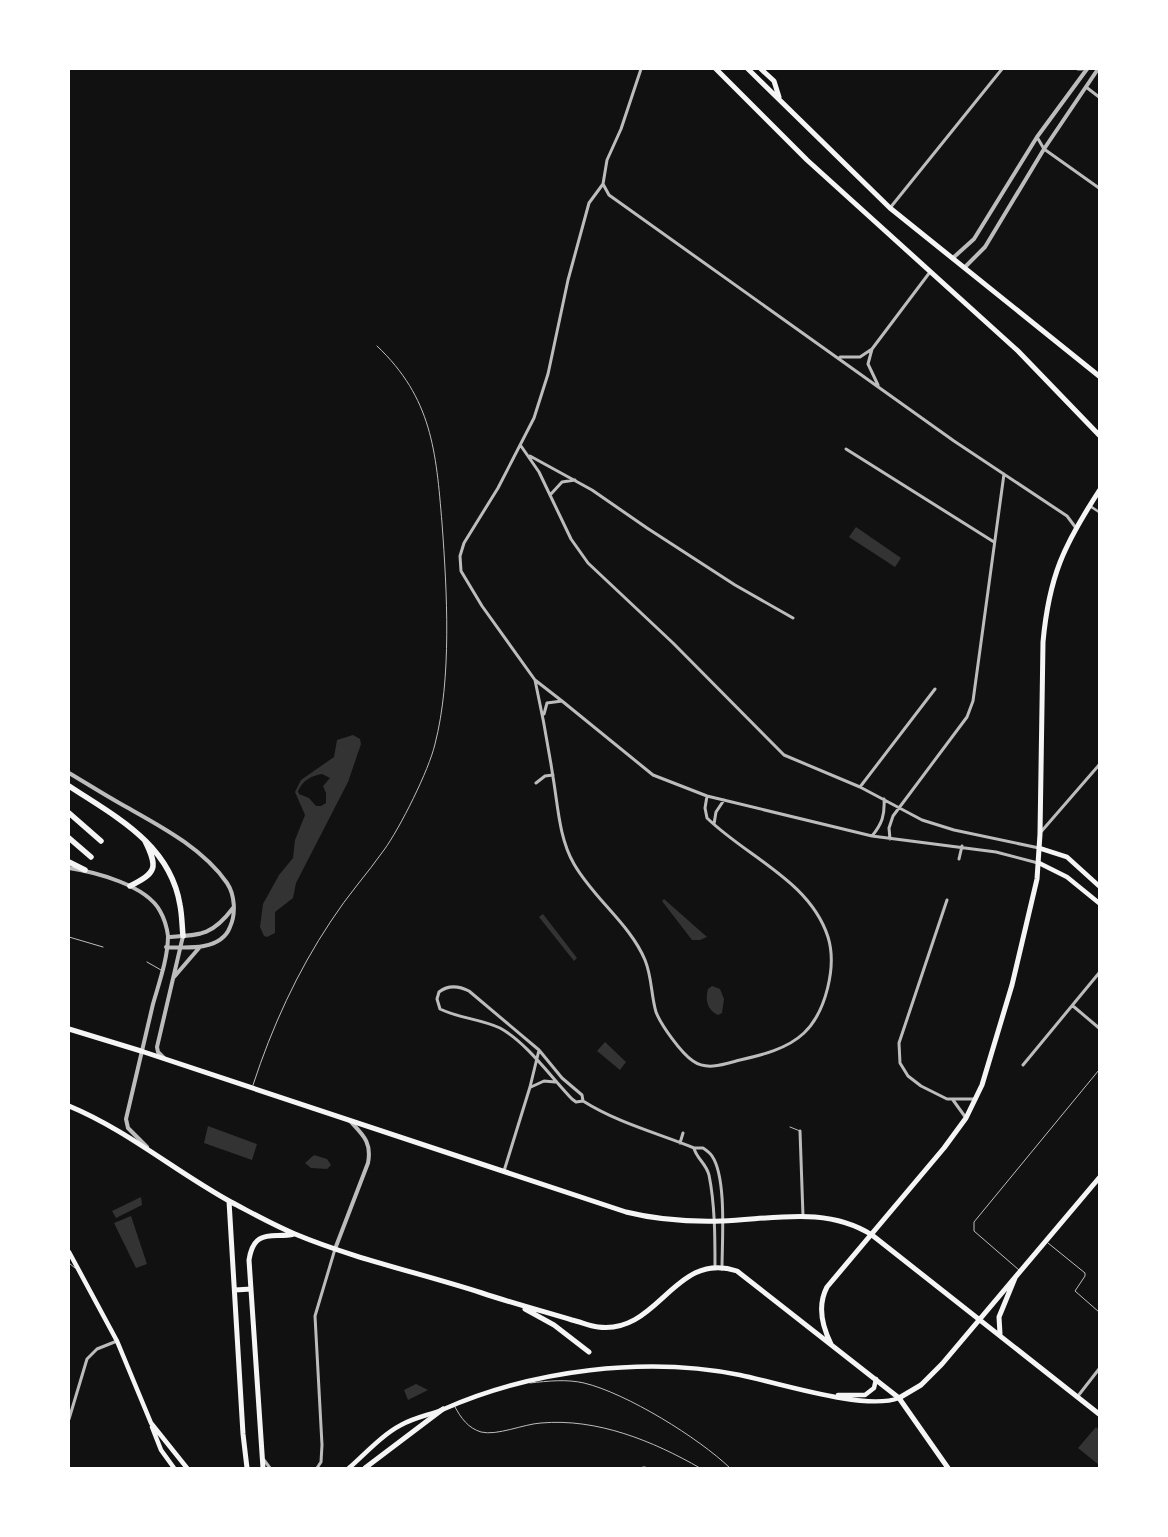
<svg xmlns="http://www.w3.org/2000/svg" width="1168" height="1537" font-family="'Open Sans',sans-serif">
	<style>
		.water { fill: #333; fill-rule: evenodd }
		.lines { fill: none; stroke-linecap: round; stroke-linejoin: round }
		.service { stroke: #bcbcbc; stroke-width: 1 }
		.pedestrian { stroke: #bcbcbc; stroke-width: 2.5 }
		.minor { stroke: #bcbcbc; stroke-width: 3 }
		.tertiary { stroke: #bcbcbc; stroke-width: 4 }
		.secondary { stroke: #f5f5f5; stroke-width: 4.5 }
		.primary { stroke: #f5f5f5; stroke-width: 5 }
		.trunk { stroke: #f5f5f5; stroke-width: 5 }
		.motorway { stroke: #f5f5f5; stroke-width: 5.5 }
	</style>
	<rect width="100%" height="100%" fill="#111"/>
	<path class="water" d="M856,527l45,31 -6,9 -46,-30z
		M353,735l7,4 1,5 -13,38 -52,101 -3,15 -18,14v21l-8,4 -3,-1 -4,-9 3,-23 16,-29 14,-17 2,-18 10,-25 -10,-23 6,-12 33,-23 3,-17zM322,774l8,4 -7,8 3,7v10l-5,3h-5l-7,-8 -10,-4 -1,-3c5,-11 13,-15 24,-17z
		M664,899l43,38 -7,3h-8l-30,-39z
		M543,914l34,44 -3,3 -35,-44z
		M712,986l8,3 4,10 -2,14 -4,2c-11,-5 -13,-16 -10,-26z
		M605,1042l21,20 -6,8 -23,-19z
		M208,1126l49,18 -5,16 -48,-17z
		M314,1155l13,4 4,6 -4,4 -16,-1 -6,-5z
		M141,1197l1,8 -26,13 -4,-7z
		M131,1216l16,48 -11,4 -22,-45z
		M416,1384l12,6 -20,10 -4,-10z
		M1096,1427l3,3v35l-21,-17z"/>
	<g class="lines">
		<path class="service" d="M69,937l34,10
			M147,962l14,8
			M253,1085c19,-58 44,-113 78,-164 16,-25 36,-47 53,-71 16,-22 45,-80 51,-106 17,-66 12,-153 7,-221 -6,-72 -10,-125 -65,-177
			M790,1127l10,4
			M1048,1243l37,30v3l-10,15 24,21
			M69,1263l6,5
			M1019,1270l-45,-39v-9l125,-152
			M530,1383c18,-2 37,-4 54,0 42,10 115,55 146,85
			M455,1407c6,11 13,21 26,25 16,4 43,-8 60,-9 56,-5 112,18 159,45"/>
		<path class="pedestrian" d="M1090,506l9,6"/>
		<path class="minor" d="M641,69l-20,60 -14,31 -4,24 6,11 345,246 113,75 9,12
			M1078,69h4
			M1086,87l13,10
			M1037,137l7,12 55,39
			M890,208l112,-139
			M872,349l-4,15 10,21
			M840,357h20l12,-8 58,-77
			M521,446l18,26 32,67 17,24 85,80 111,112 76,32 62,33 32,10 85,18
			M846,449l148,93
			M530,456l62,34 55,38 88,57 58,33
			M551,494l11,-12 13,-2
			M535,680c7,32 13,64 18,97 5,29 6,61 21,87 20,35 56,60 71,96 7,17 6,35 11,52 5,13 25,41 37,49 14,10 32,3 47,-1 22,-5 47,-11 64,-27 22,-21 33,-67 24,-96 -18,-56 -81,-80 -121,-119l-2,-10 2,-12
			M562,701l-27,-21 -53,-74 -21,-35 -1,-15 4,-13 34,-55 36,-70 14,-44 20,-94 21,-77 14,-19
			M544,714l3,-11 15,-2 91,74 54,21 165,40 124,16 42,11
			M536,783l9,-7 8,-1
			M860,787l75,-98
			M714,824l2,-12 8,-12
			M1040,833l59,-68
			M872,836c10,-12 13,-21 12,-37
			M890,839l-1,-11 4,-12 74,-99 6,-16 31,-227
			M959,859l3,-13
			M947,900l-48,143 1,20 8,13 13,10 26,13h29
			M1073,1006l26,22
			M1023,1065l76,-92
			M531,1087l13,-6 11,1
			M953,1100l13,18
			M583,1101l-7,1 -4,-3c-21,-22 -46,-57 -72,-71 -19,-9 -42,-10 -60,-19l-3,-10 2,-7c9,-7 20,-6 30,-1l70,59 23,28 20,17 1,6c35,22 74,32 111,47h9c3,2 7,5 9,8 15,22 10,85 10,113
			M800,1131l3,85
			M680,1143l3,-10
			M694,1148c2,10 12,15 15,27 6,30 6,62 6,92
			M504,1171l26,-84 9,-37
			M1078,1396l21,-27
			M69,1419l18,-60 10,-10 20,-8
			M264,1460l6,8
			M317,1468l4,-6 1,-17 -7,-129 20,-67
			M643,1468h2"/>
		<path class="tertiary" d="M954,257l20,-18 63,-102 50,-68
			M965,267l20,-20 59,-98 54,-80
			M69,773c17,10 34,21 52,31 37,21 81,43 106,79 8,12 9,31 3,44 -9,24 -44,21 -64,20
			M69,868c26,4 77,17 91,43 4,7 7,17 8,25 0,22 -9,47 -15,68 -9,38 -18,77 -27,115l2,9 19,19
			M168,937c32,-2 44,-1 65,-29
			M174,977l25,-29
			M164,1058l-6,-6 -1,-5 26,-111
			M335,1249l33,-86c4,-21 -5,-28 -18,-42"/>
		<path class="secondary" d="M1039,848l28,9 32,29
			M1039,863l28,14 32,26
			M69,1252l48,89 34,82 36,45
			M838,1395h27l9,-7 2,-9
			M152,1427l9,23 13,18
			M349,1468c17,-15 33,-33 52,-43 14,-8 29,-10 43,-16 88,-39 202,-53 296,-34 39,8 125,36 159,23"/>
		<path class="primary" d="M69,1029l72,22 485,161c32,8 63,10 96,9 52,-2 104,-15 150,14l227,179
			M69,1106c58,24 107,66 162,96 21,11 42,23 64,32 60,25 125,39 187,59 30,10 60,18 90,27 9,2 17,6 26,7 61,8 76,-77 139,-56l162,127 49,70
			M229,1201l14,233 4,34
			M235,1290l16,-1
			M525,1309l29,16 35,27
			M1000,1334l-1,-17 16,-39
			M831,1344c-9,-18 -14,-38 -4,-57l117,-139 22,-30 16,-33 30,-100 25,-106 3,-45 3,-192c6,-66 21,-97 56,-151
			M899,1398l22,-13 21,-21 157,-186
			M263,1468l-14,-208c5,-33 25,-21 45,-26
			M365,1468l78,-59"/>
		<path class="trunk" d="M716,69l91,91 211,191 81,84
			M748,69l142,139 209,168
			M761,69l13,12 5,16"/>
		<path class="motorway" d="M69,786c47,31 101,58 111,119 2,10 2,21 3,31
			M69,813l32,28
			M69,838l22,19
			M69,862l16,8
			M130,886c27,-13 28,-19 15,-45"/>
	</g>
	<rect width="1168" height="1537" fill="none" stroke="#ffffff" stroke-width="140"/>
</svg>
